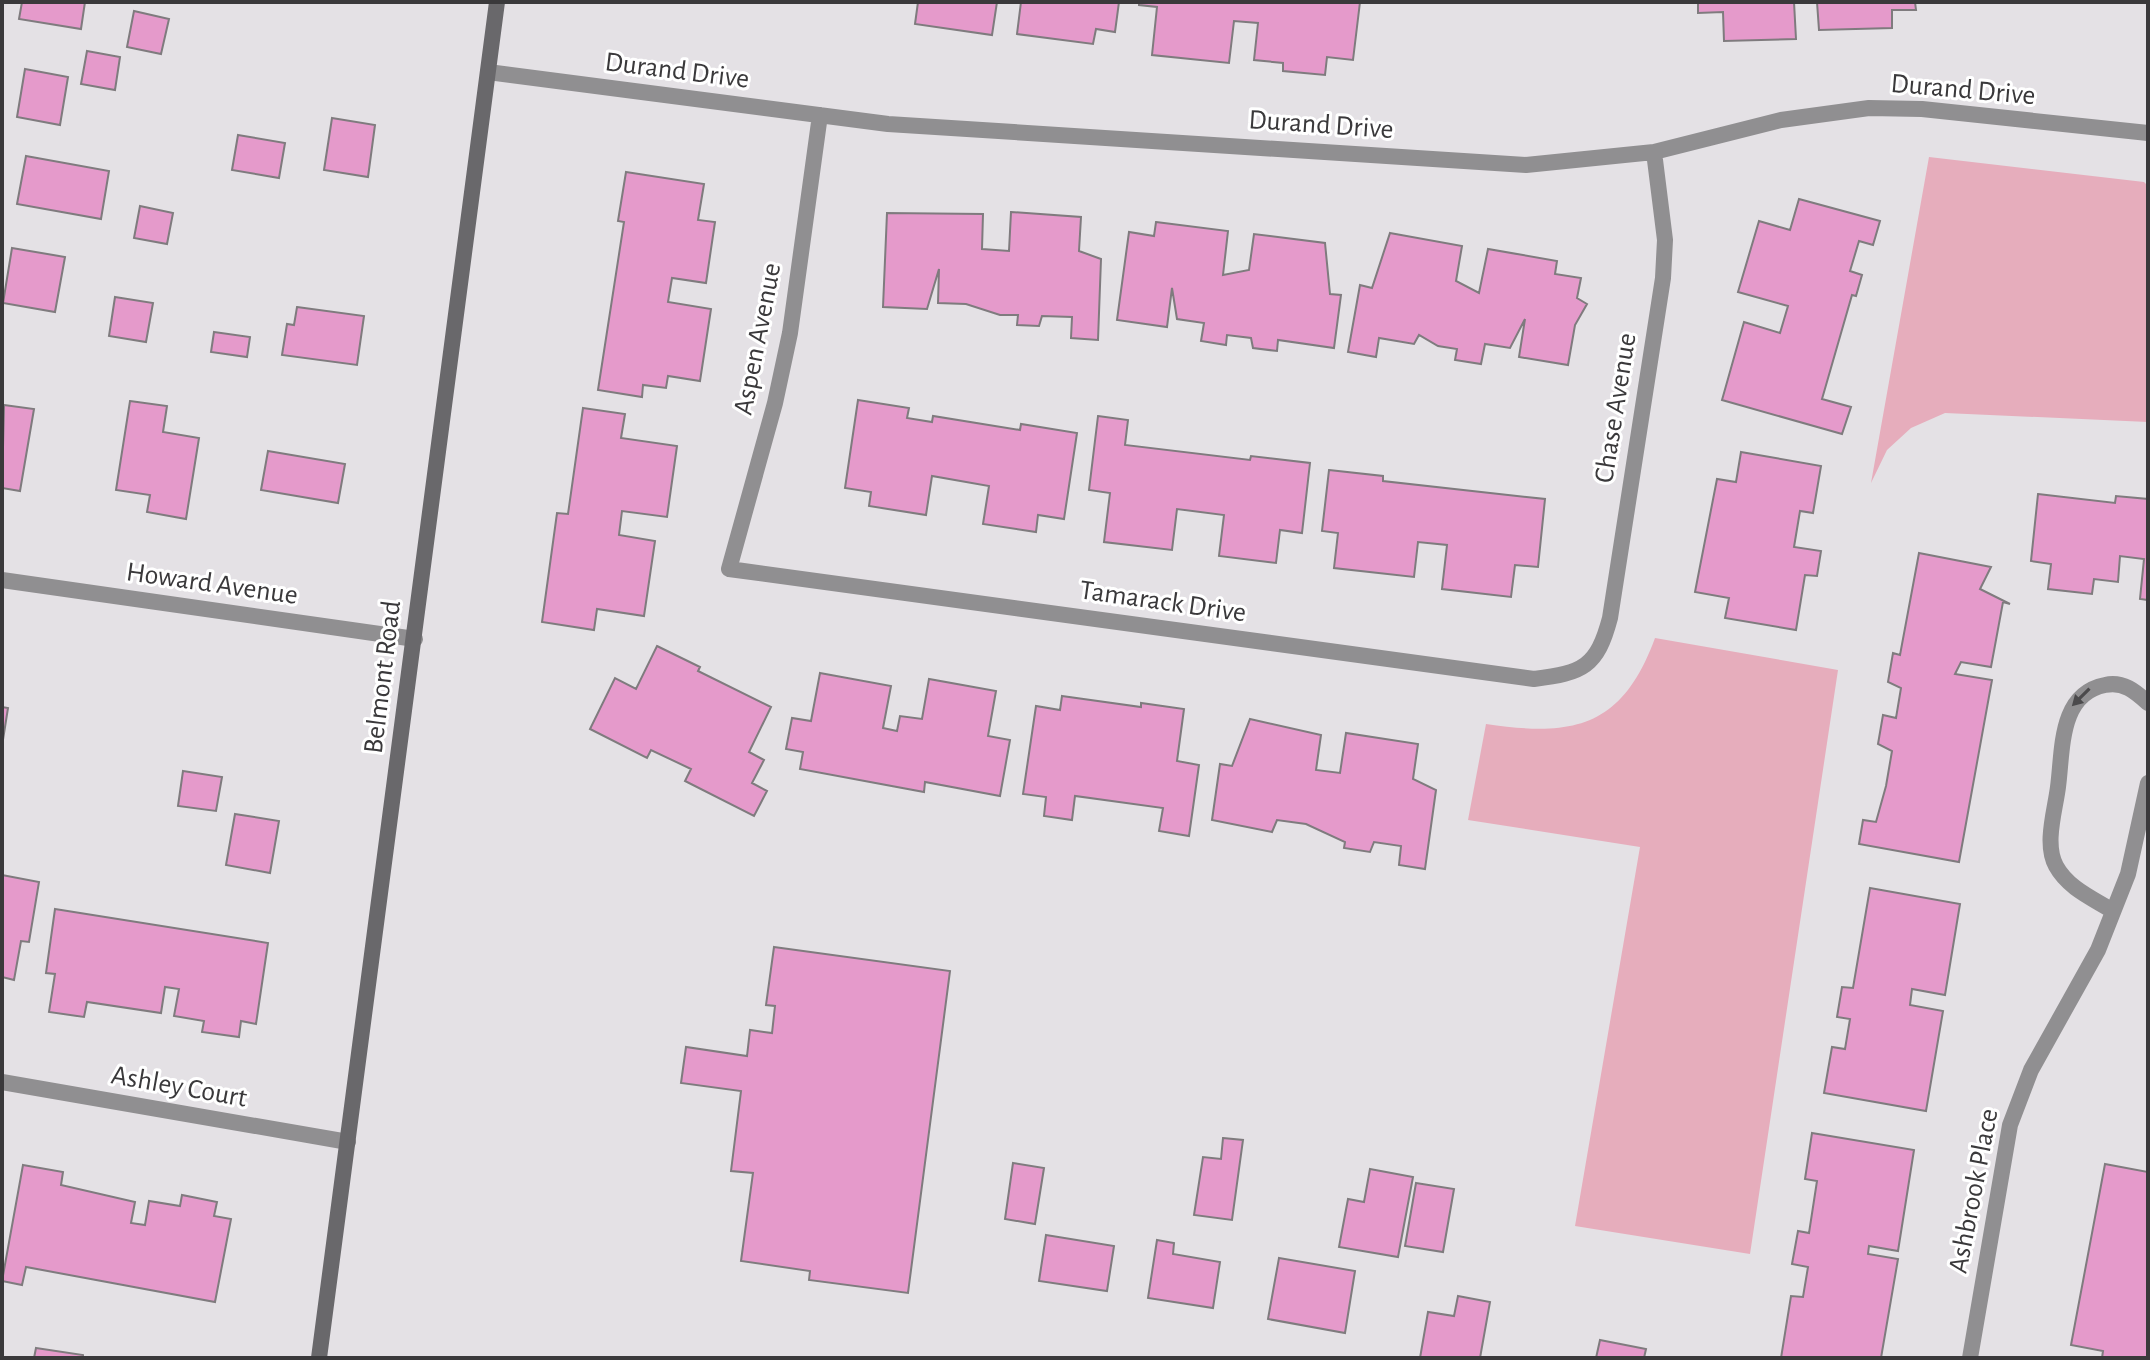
<svg xmlns="http://www.w3.org/2000/svg" width="2150" height="1360" font-family="'Alegreya Sans',sans-serif">
	<style>
		.green { fill: #e6adbc }
		.building { fill: #e59acb; stroke: #7f7b7e; stroke-width: 2 }
		.lines { fill: none; stroke-linecap: round; stroke-linejoin: round }
		.minor { stroke: #908f91; stroke-width: 16 }
		.secondary { stroke: #69686b; stroke-width: 16 }
		.oneway { fill: #4b4a4c }
		.labels { text-anchor: middle; dominant-baseline: central; stroke-width: 6; stroke-linejoin: round; paint-order: stroke }
		.street-label { font-size: 28px; fill: #3a393b; stroke: #fff }
	</style>
	<rect width="100%" height="100%" fill="#e4e1e5"/>
	<path class="green" d="M1929,157l215,25 4,4v236l-203,-9 -34,15 -24,22 -16,33z
		M1655,638l183,32 -88,584 -175,-28 65,-379 -172,-27 18,-96c87,13 136,4 169,-86z"/>
	<path class="building" d="M22,2h63l-4,27 -62,-10z
		M918,2h79l-5,33 -77,-11z
		M1021,2h98l-4,30 -19,-3 -3,15 -76,-10z
		M1139,2h221l-7,58 -26,-3 -2,18 -42,-4v-8l-29,-3 4,-37 -24,-2 -5,42 -77,-8 5,-48 -18,-2z
		M1698,2h96l2,37 -72,2 -1,-29 -25,1z
		M1817,2h98l1,8h-24v18l-73,2z
		M134,11l35,8 -8,35 -34,-7z
		M87,51l33,6 -5,33 -34,-6z
		M25,69l43,8 -8,48 -43,-8z
		M332,118l43,7 -7,52 -44,-7z
		M238,135l47,8 -6,35 -47,-8z
		M26,156l83,15 -8,48 -84,-15z
		M626,172l78,12 -6,36 17,2 -9,61 -34,-5 -4,24 43,7 -11,72 -32,-5 -2,12 -23,-3 -1,12 -44,-7 26,-168 -6,-1z
		M1799,199l81,22 -7,24 -14,-4 -9,30 12,4 -6,21 -4,-1 -30,104 29,8 -9,27 -120,-34 22,-78 36,11 8,-27 -50,-14 21,-71 31,9z
		M140,206l33,7 -6,31 -33,-6z
		M1011,212l70,5 -2,34 22,8 -3,81 -27,-2 1,-21 -30,-1 -3,10 -22,-1 1,-10h-18l-34,-11 -28,-1 1,-34 -12,40 -44,-2 4,-94 96,1 -1,35 27,2z
		M1156,222l72,9 -5,44 26,-5 5,-36 71,9 5,51 11,1 -7,53 -56,-8 -1,11 -24,-3 -2,-10 -24,-3 -1,10 -25,-4 3,-18 -27,-4 -5,-31 -5,39 -50,-7 12,-88 25,4z
		M1390,233l72,13 -6,35 23,12 9,-44 69,12 -2,13 26,4 -4,20 10,6 -12,21 -7,40 -49,-8 6,-38 -15,29 -25,-4 -4,20 -26,-4 2,-11 -19,-3 -19,-11 -5,9 -35,-6 -3,19 -28,-5 12,-67 12,3z
		M12,248l53,9 -10,55 -52,-9z
		M115,297l38,6 -7,39 -37,-6z
		M297,307l67,9 -7,49 -75,-10 5,-31 7,1z
		M214,332l36,5 -3,20 -36,-5z
		M858,400l51,8 -2,10 25,4 1,-6 87,14 1,-6 56,9 -13,86 -26,-4 -2,17 -53,-8 6,-38 -57,-10 -6,39 -57,-9 2,-14 -26,-4z
		M130,401l37,5 -4,26 36,6 -13,81 -39,-7 3,-17 -34,-5z
		M4,405l30,4 -14,82 -18,-3z
		M583,408l42,6 -4,24 56,8 -10,71 -45,-6 -3,24 36,6 -11,75 -47,-7 -3,21 -52,-8 15,-109 11,1z
		M1098,416l30,4 -3,25 125,15 1,-4 59,7 -8,70 -22,-3 -4,33 -57,-7 5,-41 -47,-6 -5,41 -68,-8 6,-49 -21,-3z
		M268,451l77,13 -7,39 -77,-13z
		M1741,452l80,14 -8,47 -13,-2 -6,36 27,4 -4,25 -12,-1 -9,55 -71,-12 4,-20 -34,-6 22,-113 19,3z
		M1329,470l54,6v5l162,18 -7,68 -23,-2 -4,32 -69,-8 5,-44 -29,-3 -4,35 -80,-9 4,-35 -16,-2z
		M2038,494l77,9 1,-7 32,3v101l-8,-1 4,-40 -24,-3 -2,26 -24,-3 -2,15 -44,-5 3,-25 -20,-3z
		M1919,553l72,14 -11,22 30,15 -7,-2 -12,65 -30,-5 -6,12 37,6 -33,182 -100,-18 4,-24 13,2 10,-36 6,-35 -14,-7 5,-29 13,3 5,-30 -13,-6 5,-29 7,2z
		M657,646l43,21 -2,4 73,36 -22,45 15,8 -12,23 15,8 -13,25 -69,-35 6,-12 -40,-19 -4,8 -57,-29 25,-51 21,11z
		M820,673l71,13 -8,42 14,3 3,-15 22,3 7,-40 67,12 -8,45 22,4 -10,56 -75,-14 -1,10 -124,-23 3,-17 -17,-3 6,-31 19,3z
		M1062,696l79,11v-4l43,6 -7,52 22,4 -10,71 -30,-5 4,-23 -88,-12 -3,24 -28,-4 2,-19 -23,-3 13,-88 24,4z
		M2,707l6,1 -6,38z
		M1250,719l71,16 -5,35 24,3 6,-40 72,11 -5,35 23,11 -11,79 -26,-4 2,-19 -27,-4 -4,10 -26,-4 1,-6 -39,-18 -29,-4 -5,12 -60,-12 8,-56 12,2z
		M183,771l39,6 -6,34 -38,-5z
		M235,814l44,7 -9,52 -44,-8z
		M2,875l37,7 -10,60 -8,-1 -7,39 -12,-3z
		M1870,888l90,16 -15,91 -33,-6 -2,16 33,6 -17,100 -102,-18 8,-46 13,2 5,-30 -13,-2 5,-30 11,1z
		M55,909l213,34 -12,81 -15,-3 -2,16 -37,-5 2,-11 -30,-5 5,-27 -14,-2 -4,26 -74,-11 -3,15 -35,-5 6,-38 -9,-1z
		M774,947l176,24 -42,322 -99,-13 1,-9 -69,-10 12,-88 -22,-2 10,-80 -60,-8 5,-36 61,9 3,-26 22,3 3,-27 -9,-1z
		M1812,1133l102,17 -16,101 -29,-5 -1,8 30,5 -17,99h-100l10,-62 12,1 5,-30 -16,-3 6,-33 11,2 8,-52 -12,-2z
		M1223,1138l20,2 -11,80 -38,-5 9,-58 18,2z
		M1013,1163l31,5 -9,56 -30,-5z
		M2105,1164l43,8v186h-46l1,-7 -32,-6z
		M23,1165l40,7 -2,13 74,17 -4,21 14,2 4,-24 31,5 2,-11 35,7 -3,14 17,3 -16,83 -189,-35 -4,18 -20,-4z
		M1370,1169l43,8 -15,80 -59,-10 9,-48 16,3z
		M1416,1183l38,6 -11,63 -38,-6z
		M1046,1235l68,11 -7,45 -68,-10z
		M1157,1240l17,3 -1,11 47,8 -7,46 -65,-10z
		M1279,1258l76,13 -10,62 -77,-14z
		M1458,1296l32,6 -10,56h-60l8,-46 26,4z
		M1600,1340l46,9 -2,9h-48z
		M36,1348l47,7v3h-49z"/>
	<g class="lines">
		<path class="minor" d="M488,72l400,52 638,41 128,-13 127,-32 88,-12 53,1 226,24
			M820,115l-30,218 -15,70 -46,166 805,110c49,-6 63,-12 76,-61l53,-340 2,-38 -11,-88
			M2,580l413,59
			M2113,911c-21,-13 -45,-23 -57,-45 -12,-22 -1,-55 2,-79 5,-38 1,-93 47,-102 18,-4 30,6 43,18
			M2,1082l346,60
			M1970,1358l40,-233 21,-55 67,-120 30,-76 20,-91"/>
		<path class="secondary" d="M319,1358l178,-1356"/>
	</g>
	<defs><path id="oneway-solid" d="M-6-.8H1V-3.2L6.5 0L1 3.2V.8H-6Z" transform="scale(2)"/></defs>
	<use class="oneway" href="#oneway-solid" transform="translate(2081 697) rotate(135)"/>
	<g class="labels">
		<g class="street-label">
			<text transform="translate(677 71) rotate(7)">Durand Drive</text>
			<text transform="translate(1963 90) rotate(5)">Durand Drive</text>
			<text transform="translate(1321 125) rotate(4)">Durand Drive</text>
			<text transform="translate(758 339) rotate(-79)">Aspen Avenue</text>
			<text transform="translate(1616 408) rotate(-81)">Chase Avenue</text>
			<text transform="translate(212 584) rotate(8)">Howard Avenue</text>
			<text transform="translate(1163 602) rotate(8)">Tamarack Drive</text>
			<text transform="translate(383 677) rotate(-83)">Belmont Road</text>
			<text transform="translate(179 1087) rotate(10)">Ashley Court</text>
			<text transform="translate(1974 1191) rotate(-79)">Ashbrook Place</text>
		</g>
	</g>
	<rect width="2150" height="1360" fill="none" stroke="#3a393b" stroke-width="8"/>
</svg>
